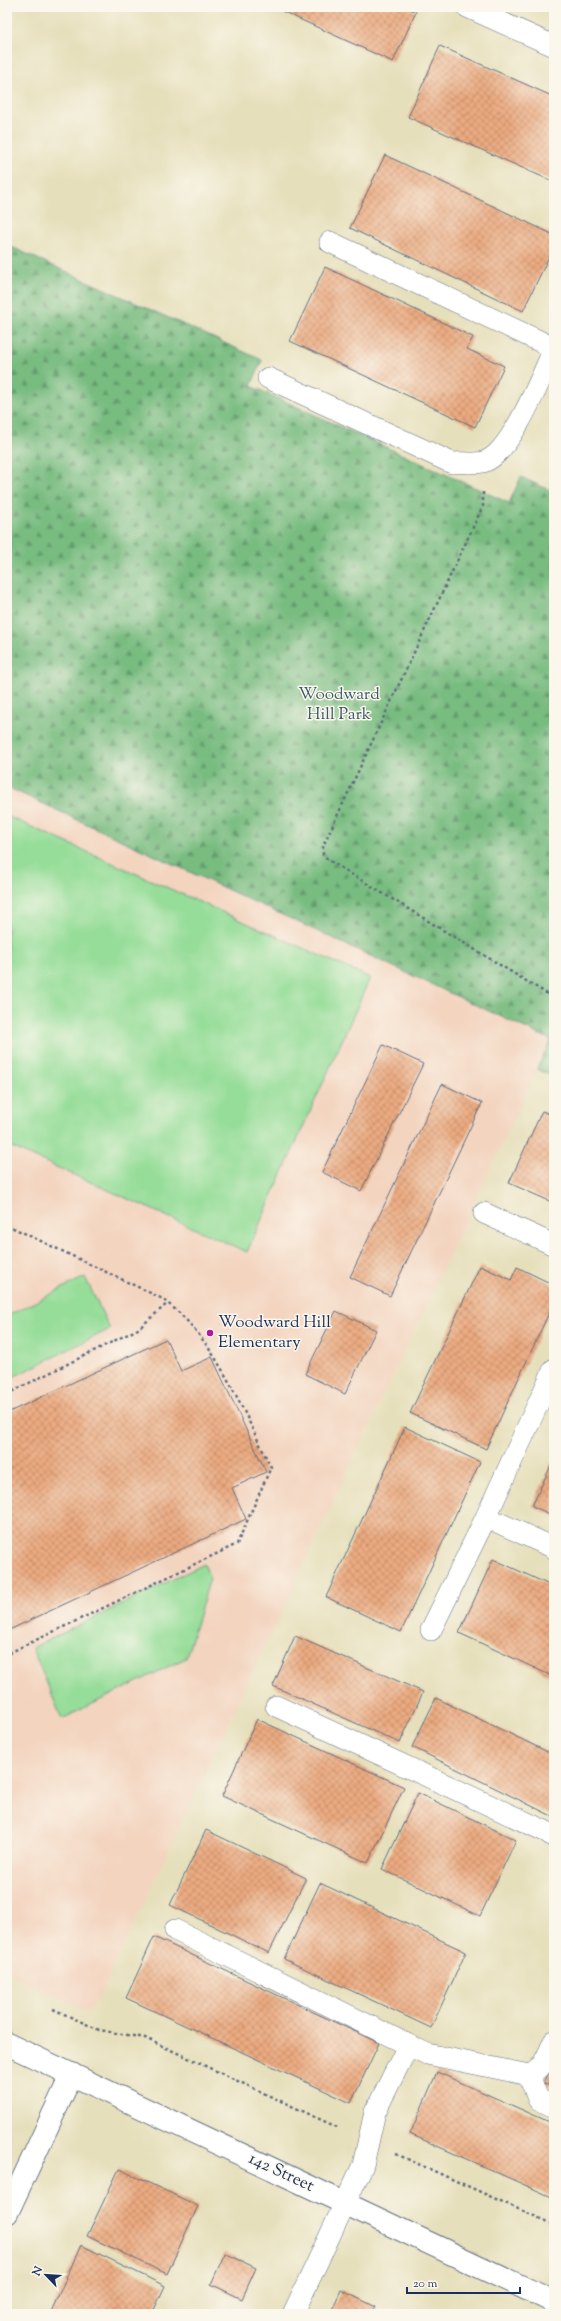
<svg xmlns="http://www.w3.org/2000/svg" width="561" height="2321" font-family="'Sorts Mill Goudy',serif">
	<style>
		.built { fill: #f3d4bf }
		.green { fill: #95dd98; stroke: #58867b }
		.forest { fill: url(#forest-firs); stroke: #4a766f }
		.building { fill: url(#building-cross-hatch) }
		.lines { fill: none; stroke-linecap: round; stroke-linejoin: round }
		.service-casing { stroke: #626d7f; stroke-width: 22 }
		.minor-casing { stroke: #626d7f; stroke-width: 24 }
		.tertiary-casing { stroke: #626d7f; stroke-width: 24 }
		.path { stroke: #626d7f; stroke-width: 2.5; stroke-dasharray: 3 3; stroke-linecap: butt }
		.service { stroke: #fff; stroke-width: 21 }
		.minor { stroke: #fff; stroke-width: 22 }
		.tertiary { stroke: #fff; stroke-width: 22 }
		.poi-dot { fill: #b5179e; stroke: #fbf7ec; stroke-width: 1.5 }
		.labels { text-anchor: middle; dominant-baseline: central; stroke-width: 3; stroke-linejoin: round; paint-order: stroke }
		.park-label { font-size: 17px; fill: #3a5a6c; stroke: #fbf7ec }
		.poi-label { font-size: 17px; fill: #1b2f5e; stroke: #fbf7ec; text-anchor: start }
		.street-label { font-size: 17px; fill: #1b2f5e; stroke: #fbf7ec }
	</style>
	<defs>
		<pattern id="forest-firs" width="22" height="20" patternUnits="userSpaceOnUse"><rect width="22" height="20" fill="#78bc80"/><path d="M5 1l3.5 6h-7zM16 11l3.5 6h-7z" fill="#62996c"/></pattern>
		<pattern id="building-cross-hatch" width="8" height="8" patternUnits="userSpaceOnUse"><rect width="8" height="8" fill="#ecaa80"/><path d="M0 0l8 8M0 8l8-8" fill="none" stroke="#be8b6c"/></pattern>
	</defs>
	<rect width="100%" height="100%" fill="#fbf7ec"/>
	<filter id="ink" filterUnits="userSpaceOnUse"><feTurbulence type="fractalNoise" baseFrequency=".025" numOctaves="2"/><feDisplacementMap in="SourceGraphic" scale="8" xChannelSelector="R" yChannelSelector="G"/><feConvolveMatrix kernelMatrix="1 2 1 2 8 2 1 2 1" color-interpolation-filters="sRGB"/></filter>
	<filter id="wash" filterUnits="userSpaceOnUse"><feTurbulence type="fractalNoise" baseFrequency=".012" numOctaves="4" result="noise"/><feDisplacementMap in="SourceGraphic" scale="16" xChannelSelector="R" yChannelSelector="G"/><feGaussianBlur stdDeviation="0.9" result="paint"/><feColorMatrix in="noise" values="0 0 0 0 0 0 0 0 0 0 0 0 0 0 0 0 0 1.4 0 .05"/><feComposite in="paint" operator="in"/></filter>
	<g filter="url(#wash)">
		<rect width="100%" height="100%" fill="#e6dfbb"/>
		<path class="built" d="M7,787l544,253 -453,960 -9,12 -82,-39z"/>
		<path class="green" d="M7,816l363,162 -123,274 -240,-107z
			M85,1277l25,52 -103,51v-64z
			M204,1564l6,14 -24,80 -124,61 -30,-71z"/>
		<path class="forest" d="M7,245l255,115 -11,26 258,117 12,-26 33,15v585l-17,-8 14,-29 -544,-253z"/>
		<g id="blocks">
			<path class="building" d="M273,7h132l11,5 -23,50z
				M440,46l114,51v85l-146,-65z
				M385,155l169,80v11l-31,65 -173,-83z
				M325,267l148,70 -6,12 37,17 -29,61 -185,-86z
				M383,1045l40,19 -62,127 -39,-19z
				M442,1084l40,19 -92,193 -40,-19z
				M542,1111l12,5v87l-45,-20z
				M480,1266l31,14 6,-13 37,18v17l-68,147 -76,-36z
				M336,1311l40,19 -31,64 -40,-20z
				M166,1339l15,32 31,-14 54,115 -34,16 14,31 -239,112v-218z
				M405,1427l75,35 -79,170 -75,-35z
				M554,1459v57l-22,-10z
				M493,1559l61,28v90l-95,-44z
				M295,1636l128,56 -23,51 -127,-57z
				M436,1698l118,57v62l-142,-70z
				M257,1719l147,68 -36,76 -146,-67z
				M418,1793l98,47 -36,76 -98,-47z
				M206,1830l100,48 -37,75 -99,-48z
				M320,1883l146,69 -35,76 -147,-69z
				M154,1937l225,106 -28,60 -225,-105z
				M554,2061v26l-10,-4z
				M437,2072l117,52v74l-144,-64z
				M119,2169l79,37 -31,68 -80,-38z
				M81,2245l84,41 -13,28h-102z
				M225,2253l31,15 -14,31 -31,-15z
				M341,2290l35,17 -4,7h-42z"/>
		</g>
	</g>
	<g filter="url(#ink)">
		<use href="#blocks" fill-opacity="0" stroke="#626d7f" stroke-width="1"/>
		<g class="lines">
			<g class="service-casing">
				<path id="service" d="M467,7l87,39
					M330,242l224,106
					M268,378l184,85c9,-1 21,1 31,-1 28,-7 59,-87 71,-113
					M484,1213l70,32
					M554,1369l-68,148 68,31
					M431,1630l55,-113
					M276,1706l271,126 7,5
					M175,1930l252,124 102,21c14,-5 19,-21 25,-34
					M529,2075l9,24 16,8
					M293,2314l70,-149 12,-53 33,-66"/>
			</g>
			<g class="minor-casing">
				<path id="minor" d="M7,2213l65,-139"/>
			</g>
			<g class="tertiary-casing">
				<path id="tertiary" d="M7,2044l547,258"/>
			</g>
			<path class="path" d="M483,492v14l-160,340v9l7,6 224,137
				M7,1225l152,72c55,36 83,113 112,170l-34,77 -226,108 -4,10
				M7,1394l131,-65 30,-26
				M53,2009l46,21 46,8 194,90
				M396,2154l158,71"/>
			<use href="#service" class="service"/>
			<use href="#minor" class="minor"/>
			<use href="#tertiary" class="tertiary"/>
		</g>
	</g>
	<circle class="poi-dot" cx="210" cy="1333" r="4"/>
	<g class="labels">
		<g class="park-label">
			<text x="339" y="695">Woodward<tspan x="339" dy="20">Hill Park</tspan></text>
		</g>
		<g class="poi-label">
			<text x="218" y="1323">Woodward Hill<tspan x="218" dy="20">Elementary</tspan></text>
		</g>
		<g class="street-label">
			<text transform="translate(281 2173) rotate(25)">142 Street</text>
		</g>
	</g>
	<rect width="561" height="2321" fill="none" stroke="#fbf7ec" stroke-width="24"/>
	<g transform="translate(46 2275) rotate(295)" stroke="#fbf7ec" stroke-width="3" paint-order="stroke">
	<path d="M0-3L7 15L0 10L-7 15Z" fill="#1b2f5e"/>
	<text y="-6" font-size="11" font-weight="bold" text-anchor="middle" fill="#1b2f5e">N</text>
	</g>
	<path d="M407 2287v6h113v-6" fill="none" stroke="#1b2f5e" stroke-width="2"/>
	<text x="413" y="2287" font-size="12" fill="#1b2f5e" stroke="#fbf7ec" stroke-width="3" paint-order="stroke">20 m</text>
</svg>
